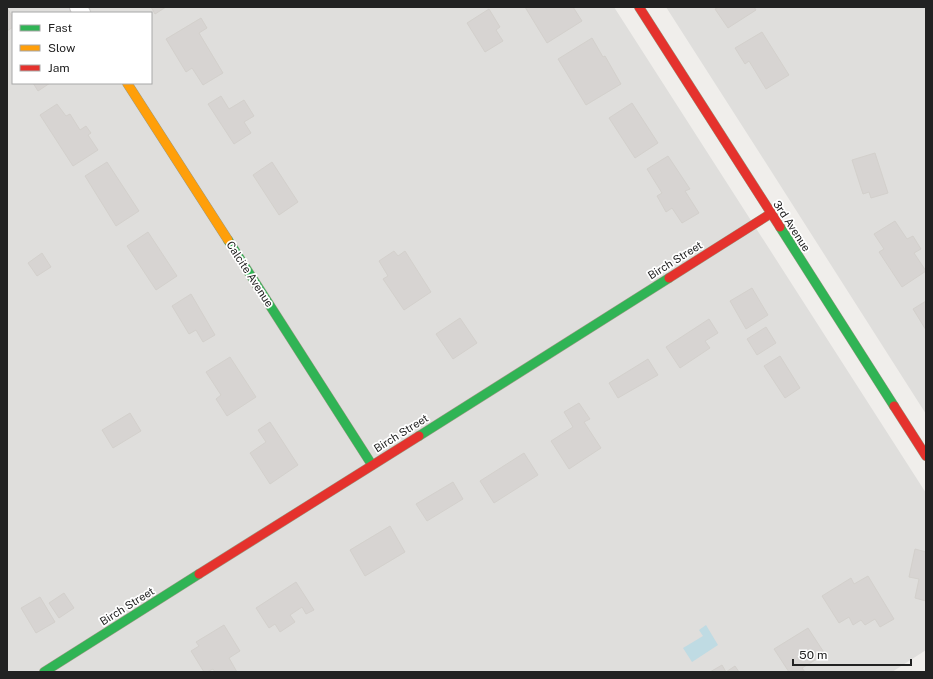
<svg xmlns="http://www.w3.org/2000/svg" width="933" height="679" font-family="'Public Sans',sans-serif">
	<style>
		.residential { fill: #dfdedc; fill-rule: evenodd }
		.water { fill: #bfdbe3 }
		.building { fill: #d7d4d2; stroke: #d3d0cc }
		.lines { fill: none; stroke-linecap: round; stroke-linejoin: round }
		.street-casing { stroke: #c9c8c7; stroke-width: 18 }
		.fast-casing { stroke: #999a82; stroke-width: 10 }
		.slow-casing { stroke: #999a82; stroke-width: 10 }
		.jam-casing { stroke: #999a82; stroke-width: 10 }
		.street { stroke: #fdfcfc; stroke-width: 16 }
		.fast { stroke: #30b455; stroke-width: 9 }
		.slow { stroke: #ff9f0a; stroke-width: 9 }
		.jam { stroke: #e5322d; stroke-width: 9 }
		.labels { text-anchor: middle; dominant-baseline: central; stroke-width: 3.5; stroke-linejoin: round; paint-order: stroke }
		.street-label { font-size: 11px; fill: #222; stroke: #fff }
	</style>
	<rect width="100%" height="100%" fill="#f0eeeb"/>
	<path class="residential" d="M7,7h607l312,486v157l-34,22h-885zM13,13h138v70h-138z
		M666,7h260v407l-169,-265z"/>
	<path class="water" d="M706,625l12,20 -26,17 -9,-14 20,-12 -4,-6z"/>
	<path class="building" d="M151,7h15l-11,7z
		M525,7h48l9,14 -35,22z
		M719,7h35l2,3 -28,18 -13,-19z
		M7,8l6,10v9l-6,4z
		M489,9l11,18 -4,3 7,11 -18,11 -18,-29z
		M201,18l6,10 -8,5 24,40 -20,12 -11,-17 -6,4 -20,-33z
		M762,32l27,43 -23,14 -17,-28 -4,3 -10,-16z
		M592,38l11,19 2,-1 16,28 -35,21 -28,-46z
		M33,83h17l-12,8z
		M221,96l8,13 15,-9 10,16 -10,6 7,11 -17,11 -26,-40z
		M632,103l26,40 -23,15 -26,-40z
		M57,104l9,12 4,-2 10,16 6,-4 5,7 -3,2 10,15 -25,16 -33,-51z
		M875,153l13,40 -17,5 -2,-6 -6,2 -11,-34z
		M668,156l22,33 -5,2 14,22 -17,10 -10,-15 -6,4 -9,-16 5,-3 -15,-24z
		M107,162l32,49 -23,15 -31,-50z
		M272,162l26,40 -19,13 -26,-40z
		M895,221l12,18 6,-3 8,13 -7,4 12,18 -24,16 -23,-35 5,-3 -10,-15z
		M148,232l29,44 -21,14 -29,-44z
		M394,251l4,5 7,-5 26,41 -27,18 -21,-31 5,-3 -9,-15z
		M42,253l9,14 -14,9 -9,-13z
		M752,288l16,27 -22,14 -16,-28z
		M191,294l24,41 -12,7 -7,-12 -7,4 -17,-28z
		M926,301v29l-13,-21z
		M460,318l17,25 -24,16 -17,-25z
		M709,319l9,14 -13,8 5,7 -30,20 -14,-21z
		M766,327l10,16 -19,12 -10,-16z
		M780,356l20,32 -15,10 -21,-32z
		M230,357l26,40 -29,19 -11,-17 5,-4 -15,-23z
		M648,359l10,16 -40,23 -9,-15z
		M579,403l11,16 -6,3 17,26 -32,21 -18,-28 22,-14 -9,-15z
		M130,413l11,18 -28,17 -11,-18z
		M270,422l28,43 -28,19 -20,-31 16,-11 -8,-12z
		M524,453l14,22 -44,28 -14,-22z
		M453,482l10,17 -36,22 -11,-17z
		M390,526l15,26 -40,24 -15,-26z
		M915,549l11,3v49l-11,-3 4,-19 -10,-2z
		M868,576l26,43 -14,8 -5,-8 -10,6 -4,-5 -8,5 -4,-8 -10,6 -17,-27 29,-18 3,6z
		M296,582l18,28 -8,4 -4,-7 -12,8 5,7 -15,10 -5,-8 -6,4 -13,-20z
		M64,593l10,15 -15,10 -10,-15z
		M40,597l15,25 -19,11 -15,-25z
		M224,625l16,26 -11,7 8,14h-22l-2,-3 -6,3h-3l-13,-21 8,-5 -3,-4z
		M808,628l17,26 -23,14 3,4h-16l-15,-23z
		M722,665l4,7 9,-6 4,6h-29z"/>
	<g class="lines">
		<g class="street-casing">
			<path id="street" d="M78,7l4,6"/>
		</g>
		<g class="fast-casing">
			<path id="fast" d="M780,227l114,179
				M228,240l144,225
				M419,436l250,-158
				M44,672l155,-98"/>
		</g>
		<g class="slow-casing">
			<path id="slow" d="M127,83l101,157"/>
		</g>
		<g class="jam-casing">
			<path id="jam" d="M639,7l141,220
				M669,278l101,-64
				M894,406l32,50
				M199,574l220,-138"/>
		</g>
		<use href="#street" class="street"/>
		<use href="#fast" class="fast"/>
		<use href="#slow" class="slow"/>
		<use href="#jam" class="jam"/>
	</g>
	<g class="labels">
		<g class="street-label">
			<text transform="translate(792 226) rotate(57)">3rd Avenue</text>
			<text transform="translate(675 260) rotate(-32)">Birch Street</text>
			<text transform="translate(250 274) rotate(57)">Calcite Avenue</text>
			<text transform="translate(401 433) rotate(-32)">Birch Street</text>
			<text transform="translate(127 606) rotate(-32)">Birch Street</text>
		</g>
	</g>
	<rect width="933" height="679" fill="none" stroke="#222222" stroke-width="16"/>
	<rect x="12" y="12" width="140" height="72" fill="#ffffff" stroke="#a7a7a7"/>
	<rect x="20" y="25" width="20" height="6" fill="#30b455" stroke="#a7a7a7"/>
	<text x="48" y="32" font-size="12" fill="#222222">Fast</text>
	<rect x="20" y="45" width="20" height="6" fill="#ff9f0a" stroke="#a7a7a7"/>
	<text x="48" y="52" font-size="12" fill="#222222">Slow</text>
	<rect x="20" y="65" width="20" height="6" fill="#e5322d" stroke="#a7a7a7"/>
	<text x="48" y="72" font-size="12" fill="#222222">Jam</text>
	<path d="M793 659v6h118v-6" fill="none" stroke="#222222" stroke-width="2"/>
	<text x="799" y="659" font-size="12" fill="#222222" stroke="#ffffff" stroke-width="3" paint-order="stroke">50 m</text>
</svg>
